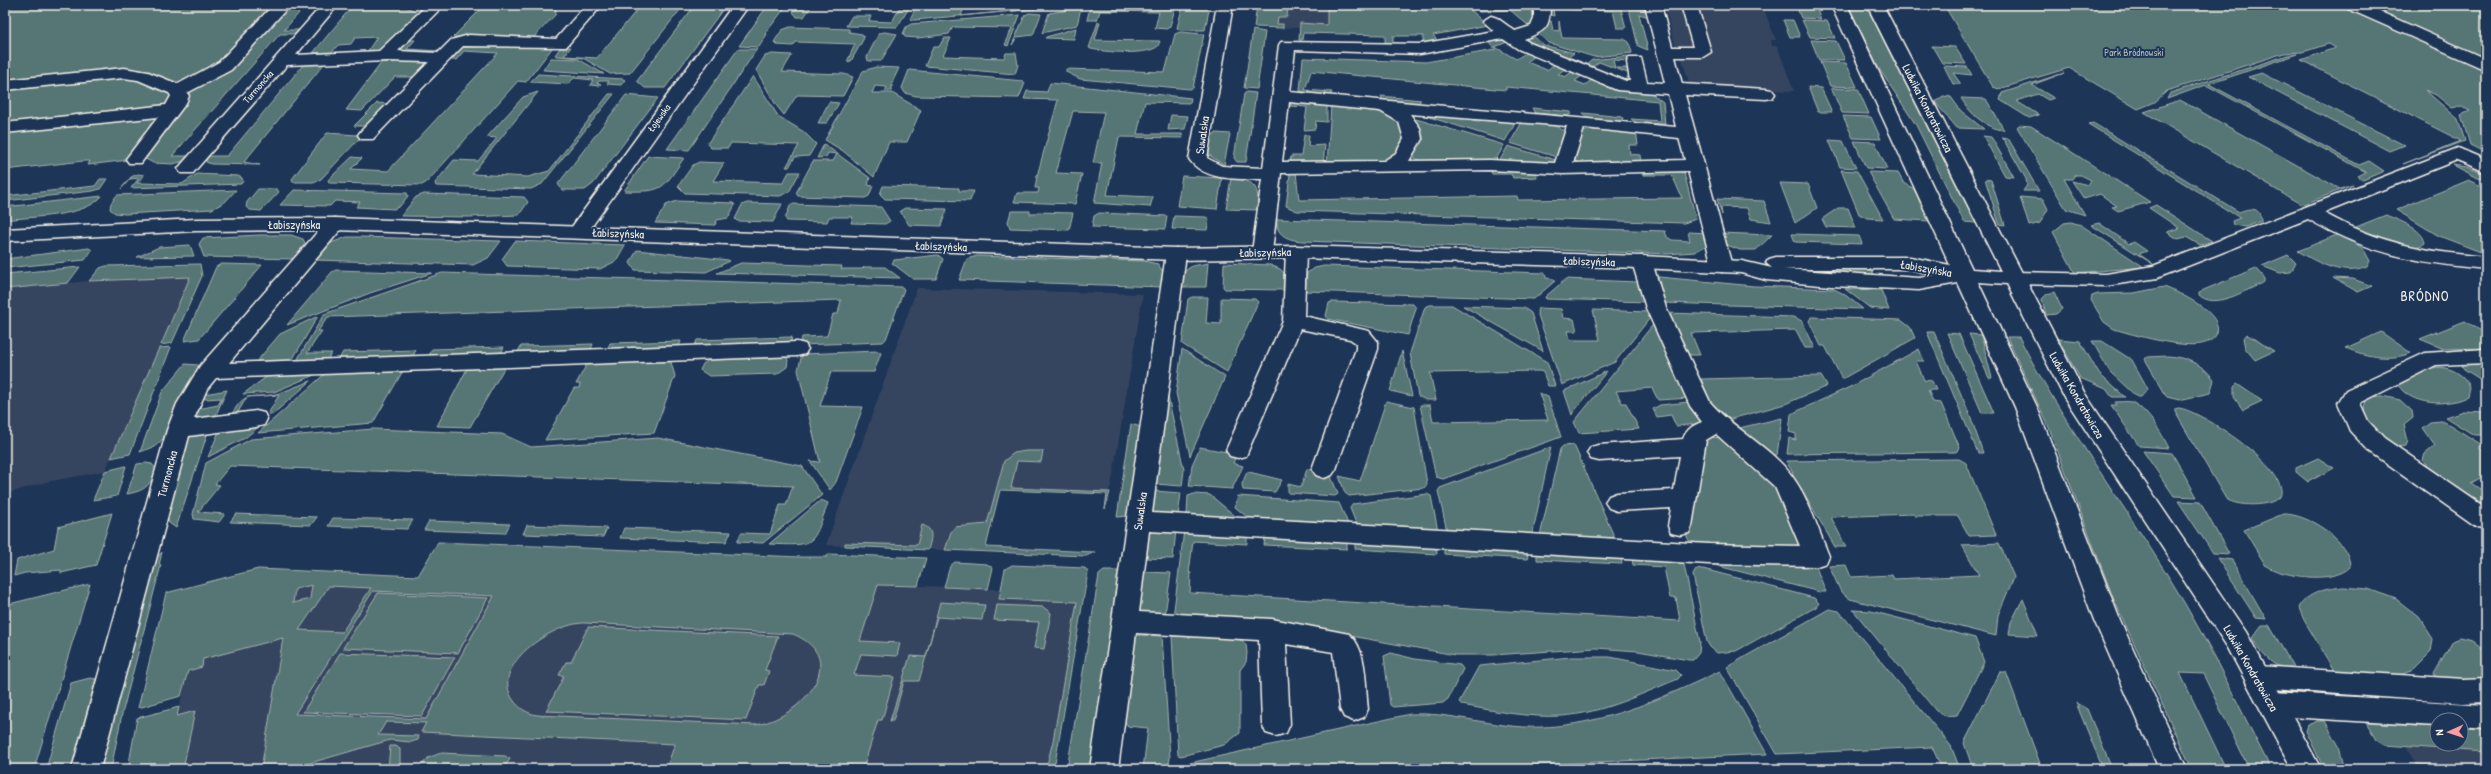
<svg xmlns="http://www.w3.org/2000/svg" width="2491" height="774" font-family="'Patrick Hand',sans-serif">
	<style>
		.built { fill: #354560 }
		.green { fill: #567574; stroke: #a5b3ae; fill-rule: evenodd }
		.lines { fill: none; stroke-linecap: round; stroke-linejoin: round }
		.street-casing { stroke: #f4f1e8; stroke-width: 3 }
		.secondary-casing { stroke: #f4f1e8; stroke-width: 3 }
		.street { fill: #1d3557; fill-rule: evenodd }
		.secondary { fill: #1d3557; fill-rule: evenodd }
		.labels { text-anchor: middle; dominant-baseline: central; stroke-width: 4; stroke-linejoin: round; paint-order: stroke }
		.far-park-label { font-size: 10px; fill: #b5bfba; stroke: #1d3557 }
		.far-street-label { font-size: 10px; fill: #f4f1e8; stroke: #1d3557 }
		.street-label { font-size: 12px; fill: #f4f1e8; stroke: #1d3557 }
		.quarter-label { font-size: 14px; letter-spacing: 1px; fill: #f4f1e8; stroke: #1d3557 }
	</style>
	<rect width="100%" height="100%" fill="#1d3557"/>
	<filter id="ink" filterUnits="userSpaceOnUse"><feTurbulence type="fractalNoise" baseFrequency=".025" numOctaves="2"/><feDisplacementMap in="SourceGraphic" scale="8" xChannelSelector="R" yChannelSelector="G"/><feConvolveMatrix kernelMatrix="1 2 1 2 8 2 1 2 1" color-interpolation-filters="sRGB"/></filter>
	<g filter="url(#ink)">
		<path class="built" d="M1270,5h188l-45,27 -146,-5z
			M1664,5h98l14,35h-5l1,6h5l17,45 -83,-3 -1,-4 -21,-1 -10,-35h-3z
			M191,276l-86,195 -59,11 -41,12v-205l84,-8z
			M917,288l226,6 -32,192 -4,8 -107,-4 -15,62 -159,-7z
			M258,569l616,27 4,-12 206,9 -30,176h-871l12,-58 -18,5 11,-45z
			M2394,727l43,17h24l25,-11v36h-67z"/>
		<path class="green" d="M5,5h301l-22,25h17l-4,4h-17l-108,122h18l-6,5 -11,3 -20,-1 -9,-5 -56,7 2,-4h-7l-78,9z
			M353,5h50l18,9 -42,40 -14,1 12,-18 -22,1 -4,6 -13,1 -6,7 -19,1z
			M485,5h70l1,9 -24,25 -79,-2z
			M641,5h43l-54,68 -20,1 -27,-16 -26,-2 -2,-1 5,-7 11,-1 -7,9 33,2z
			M695,5h31l-61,83h-20l-8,-7z
			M768,5h19l-22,29h2l-8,13 -20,-1z
			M798,5h14l-8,12h-7l-4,-5z
			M901,5h10l-14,22 -51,-1 6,-10h19l-2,5 23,1z
			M917,5h48l-4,11 116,-11 -162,15h-3l-1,-3z
			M1117,5h59l-6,21 -3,3 -12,-1 4,-16 -59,-1 -3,9h-10l3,-13z
			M1183,5h27l-5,25h-24l-4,-2z
			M1257,5h31l-1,12h-9l-1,7h6v4l-29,-1z
			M1319,5l45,3 1,-3h100l23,20 -55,10 6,8 -16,2v-9h-30v8h-8v-9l-82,-2 -1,7h-3l1,-17 27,2v-19z
			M1482,5l17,3 38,-3v9l-7,13 -20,-17 -30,1 -5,-5z
			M1548,5h72l6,23h-9l-4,-17 -60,-2 1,7 -6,-2z
			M1628,5h9l1,4 9,1 2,7 -10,-3 9,36 -10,-4z
			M1796,5h19l6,14 -20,-1z
			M1848,5h18l110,218 -12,-1 -48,-97 -38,-58z
			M1944,5h542v148l-16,-8 -9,-30 9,-4 -10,-5 -8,2 -16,-13 -11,-5 33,29 7,22 -62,23 58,-23 -160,-81 34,-12 -7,-4 -25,8 -19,1 -117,38 -12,11 -17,7 -69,-41 -70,21 -6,-2z
			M1081,8l-4,17 -35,8 7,-20z
			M1029,13l12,1 -8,21 -16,2 -5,8 13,-30z
			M1020,15l-12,31 -3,-1 7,-17 -59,-1 -4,7 -31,4 -13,-1 -2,-3 3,-7 5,-3z
			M1783,20h10l7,17h-10z
			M1802,20l25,1 8,17 -25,-1z
			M1547,21h4l2,9 6,1v-10l3,17 62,1 5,3 3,11 -38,4 -45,-14 -11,-9 8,-6z
			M1098,22h2l-5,18 65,1 -2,5c-10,10 -53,6 -67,3l-2,-1z
			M790,27l59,2v3l13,2 2,4 -13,23 -4,1 8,-18 -59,-2 -3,4 -16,-1 -3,-3 8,-12z
			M1076,28l-2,11 -29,-1 1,-1z
			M1253,30l12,2 -8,57 -13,-1z
			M885,32l12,2 -16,27h-13l-1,-4 12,-24z
			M1180,32l24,2 -11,54 -3,1 -110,-10 -14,-7v-3l99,3 10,-38z
			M1533,36l11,9 30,8 -8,6 -37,-15 -4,-6z
			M944,38h7l-8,18 61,2 2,-5h10l2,12 -3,9 -90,-8 8,-19h6z
			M408,40h7l-8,9 32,2 -3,3 -38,-2 -1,-4z
			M1503,40l4,2 -12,5 21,12 10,-6 9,3 -8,6 20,8 8,-6 11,4 -8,6 7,3 8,-6 10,4 -8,6 10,4 8,-6 32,12 26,2 12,9 2,22 -28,-1 -6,-4 29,2 -2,-20 -152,-14v3l-195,-19 -6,19 27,2 -1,2 -6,2 -25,-5 3,-33 123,4 69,-12 -7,-8z
			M1811,40l25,1 9,19h-26z
			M462,46l91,1 -27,35 -8,-1 -91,101 -5,3 -93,-2 -1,-3 24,-23 10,1 -11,11 37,2 110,-118 -34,-2 -8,9h-8z
			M1932,46l23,1 11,17 -24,-1z
			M738,49h19l-68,101 -22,-1z
			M772,54l20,1 -10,17 62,2 9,3 -10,19 -46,-1 -13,20 -8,-10 -20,-35 9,-14z
			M2298,54l-89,30 150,81 10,-4 15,10 -21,9 -5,-4 8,-4 -160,-87 -39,14 3,-6 118,-38z
			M1628,56l1,5 -16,-1 2,8h15l1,14 -6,-2 5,-6 -31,-12 -8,6 -6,-2 7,-6z
			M551,58l27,1 26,15 -61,-4z
			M388,59l45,3 -15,15h-23l-33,34 -16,-1 36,-48z
			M1820,62l26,1 11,24 -27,-1z
			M324,64l-80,98 16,3 -49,-1 -5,-2 1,-6h20l76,-91z
			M1944,66l23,1 5,8 -19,-2 8,11h-8z
			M876,67l23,1 -7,15v8h-7l2,-4 -12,-1 -3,7h20l29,17 -14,32h-18l-15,35 -31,-26 -18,-11 38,-69z
			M909,70l114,11 2,2 -6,15 -103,-2 -11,-3 -3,-5z
			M2064,73l-32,12 22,13 -6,2 -10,-6 -22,7 23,14 -10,3 -29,-18 2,-7z
			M2262,73l142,72 -15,6 -141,-74z
			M538,74l85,5 2,1 -4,5 -14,-1 2,-3h-10l-2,2 4,1 -2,2 -9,-1 3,-5 -19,-2 -6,6 -38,-2z
			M753,76l25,40 26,16 12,12 -7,12 -14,1 -6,10h-3l13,-22 -68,-2 -3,5h-17l-4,-4z
			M1050,83l141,15 -1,5 -45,-1 -8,32h45l1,4 -64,-1 -12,58 46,2 -3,10 -56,-4 8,-40h-9l11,-51 -31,-1 -17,62 26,1 -7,30 -61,-2 3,-9h21l1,-5h-4l2,-12 21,-76 -34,-1 3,-8 20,1z
			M1808,87l13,1 11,24h-14z
			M1831,88l27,1 11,25 -27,-1z
			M538,92l-66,82 56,3 21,-6 60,-77h5l-72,90 -11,5 -95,-3 -1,-3 19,-23 24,1 19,-23 -10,-1 36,-40z
			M1247,92l9,1 -10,69h-9l-3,-4 10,-64z
			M626,95l32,3 -65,86 -8,6h-23l-4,-6z
			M1381,96l40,4 -5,5 -33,-3z
			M1943,96l8,1 10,14 23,18 -27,-1 -22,-26z
			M1961,98l25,1 18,31c-17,-1 -35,-17 -43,-32z
			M2180,100l160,89 13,-4 -51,20 -158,-93z
			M829,102l10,1 -12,20h-9z
			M1291,102l36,3v17l-11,-1 -1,8 -11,1 3,-23 -17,-1z
			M377,103l12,1 -22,22h-13z
			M1331,106l52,6 17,9 -2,1 9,9 -6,20 -13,11 -61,2z
			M1532,108l39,4v2l-4,2 -32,-3z
			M1583,113l39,4 1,2 -4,3 -33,-4z
			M1171,115l17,1 -3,13 -17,1z
			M1429,115l26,3v-2l22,5 19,-2 1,2 19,1 -11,19 -79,-25z
			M1843,116l28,1 10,22 -28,-1z
			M1416,119l88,26 -10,18 -67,-1 -11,-3 -3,-5 6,-14h4v-5h-3l-7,-15z
			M1522,122l31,3 12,6 2,7 -4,-1 -2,5 4,1 -5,15 -50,-15z
			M2093,123l146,89c10,-4 22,-6 22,9l-15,6 -13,-2 -1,-4 8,-3 -152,-94z
			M2019,125l12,1 119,76 -32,9 -6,-4 5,-1 -17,-12 -16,5 -12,-18 16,4 3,-5 -10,-5h-6l-3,4h-8l21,36 -19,-6 -49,-82z
			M1594,129l42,1 2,15h-9l1,9 10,1 1,8h-60l-6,-2 7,-29z
			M327,133l30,2 3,3 -39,41 -7,3h-21l-1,-3z
			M1216,133l14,1 -6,31 -15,-10 1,-19z
			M1304,135h5l-1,11 17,-1 -2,19 -33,-1 1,-7h10z
			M1983,136l8,1 2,3 21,37 -9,-1z
			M2002,137l6,1 31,53h-16l4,-6 -1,-6z
			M1829,140l14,1 13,27 -16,-1z
			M1854,141l21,1 12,27 -21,-1z
			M824,144l46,34 -2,7 5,1 -4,10 -4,2 -67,-2 -2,-3 17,-32h20l4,-7 -9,-1 -2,4 -9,1z
			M1508,146l51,15 -3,2 -56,-3z
			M648,156l36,2c-22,32 -20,34 -60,33z
			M699,162l25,1 -11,18 70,2 6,-11h11l-11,20 -9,4 -95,-3 -7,-7 15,-21z
			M2453,165l13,2 20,7v2l-6,3z
			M1495,169l39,3 4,5 -25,1 -2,-4h-19l-1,-2z
			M1678,169l6,4 12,46 -12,4 -387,-12 -11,-5 4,-32 6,-2 3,28 218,-4 1,4 164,-2 -10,-23h-29l-1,-2 3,-3z
			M1841,170l16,1 26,48 -16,-1 -8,-4z
			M1868,172l30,1 5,9 11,7 15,32 -35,-2z
			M138,174l6,1 -7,8 45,1 15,-10 41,2 4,2 1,3 -2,3 -110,4 8,-10 -9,1 -9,10 10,-12z
			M1182,176l40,2 -5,31 -40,-3z
			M1231,178c24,2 29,9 26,32l-31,-1z
			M100,179h7l-7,10 -7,2 -88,10v-5l90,-10z
			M1985,179l6,1 14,45 -5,-1 -2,-4z
			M2469,180l17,8v66l-47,-18 -43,-26z
			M1780,183l28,1 9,24 -22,15z
			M883,186l76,2v3h15l-4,10 -85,-2 -5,-5z
			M258,189h19l2,3 -18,19 -11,-1 -4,-3 1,-5z
			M236,190l-11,12 -13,7 -87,5 -10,-1 -5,-4 1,-6 6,-8z
			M294,190l113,3 1,3 -8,10 -6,3 -38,-2 4,-5 -25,-1 -5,5 -50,-1z
			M424,194l100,3 4,5 -9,13 -50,2 -68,-1 15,-19z
			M102,196c-18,22 -71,20 -97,24v-13z
			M2020,197l23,2 5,10 -8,14 -11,3z
			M1717,199l47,2 7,21 -20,-3 -4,-11 -26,-1 1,8z
			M677,201l56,2 2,2 -7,13 -11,2 -2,5 -60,-2 11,-18z
			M747,203l35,1 -9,18 -36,-1 -2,-2 7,-14z
			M791,204l90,3 9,14 -5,3 -34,-1 2,-6h-24l-2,5 -40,-1 -2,-3z
			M2156,205l56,36 -12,4 -14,-8 -8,2 -11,-7 12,-4 -30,-20z
			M905,208l42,1 -6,17 -32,-1 -9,-14z
			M1838,208h10l8,20 -30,-1 -4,-8z
			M1011,211h19v3h6l1,-2 36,1 -4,17 -59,-2 -2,-6z
			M1099,213l68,3 -2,13 -73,-2 2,-11z
			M2386,215c11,5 37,13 39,28 -11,12 -59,-9 -74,-14z
			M1174,216l32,1 3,2 -2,11 -35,-1z
			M1277,219l388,12 2,6 5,3 18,1 -2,-9 20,1 1,11 -14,8 -27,2 -366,-13c-14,-1 -27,-6 -25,-22z
			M2071,222l10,3 63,42 -69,6 -22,-41 11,-9z
			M2099,223l30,21 5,-2 13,9 -8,3 14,10 -62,-39z
			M1720,233l52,2 -16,15h-16l-13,-5z
			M1792,234l67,2 3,8 -67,-2z
			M2339,234l24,14 7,13 -3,6c-24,10 -49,-4 -69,-16z
			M259,235h32l12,4 3,6 -11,14 -91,-2 -5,-13 4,-6z
			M347,237h13l141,4 -13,17 -15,7 -159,-5 14,-16z
			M515,241l110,4 -9,16 -16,8 -93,-3 -5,-7z
			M190,245l4,11 -57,1 22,-10z
			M89,248l3,2 -7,10 -80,8v-9z
			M637,250l91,10 2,1 -24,11 -71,-2 -5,-7z
			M938,255l5,4 -7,20h-23l-21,-16 2,-3z
			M2288,255l8,8 -5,9 -11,1 -18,-7z
			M977,256l167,5 14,3 6,10 -2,13 -203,-7 8,-21z
			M741,263l101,3 -1,3h21l2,-2h21l15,11 -183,-5z
			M1208,263l-2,24h-25l4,-16 7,-5z
			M1224,263l46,2 10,4 4,4 -1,17 -58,-1 -2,-2z
			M200,264l2,12 -30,67 -11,2 29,-68 -101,4 11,-13 6,-2z
			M221,264l41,1 -63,74 -15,2 32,-74z
			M1324,266l221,7 1,5 8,1 1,2 -21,18 -229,-8 2,-18 8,-5z
			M1761,266l110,3 3,5 -109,-3z
			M80,267l-12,16 -63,6v-15z
			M2256,268l8,9v5l-3,2c-18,7 -46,26 -62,11v-3z
			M336,270l96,3 -62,20 -83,32 45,-53z
			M442,273l460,14 2,2 -18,50 -3,3 -83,3 2,-8 25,-1 6,-22h5l3,-14 -513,17 -10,14h4l-15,22h25l-6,8 -30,1 28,-48z
			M1659,277l95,9 80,3 10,5 19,15 -201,-6 -6,-25z
			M2333,278l20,1 19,7 -14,6z
			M1566,279l70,3 8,4 5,16 -103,-3 -1,-2z
			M2164,287c14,5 63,27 52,48 -3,5 -9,8 -15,9 -21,4 -66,-9 -87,-15l-10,-7 -13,-22 1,-4 6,-2 36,-1z
			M1845,289l36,1 8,20 -19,-2z
			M2054,292l8,17 -6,5 -10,1 -4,-16 5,-5z
			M1192,297h16l-2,26 15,1v-26l34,1 3,3 -31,70 -45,-28 6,-45z
			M1332,302l81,2 3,4 -8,27 -80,-16 -2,-3 3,-13z
			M1430,305h22l95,57 8,24h-7l-5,-14 -4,-1 -109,2 6,27h-10l-8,-4 -8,-43 15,-46z
			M1463,306l61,2 7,5 12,38z
			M1538,308l23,1 2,9 11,1 3,12h-9l2,9h30l-7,-30 55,2 2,6 -35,44 -53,23 -25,-73z
			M1666,313l128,4 8,4 13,27h-10l-9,-18 -105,3 9,22h-14z
			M318,316l-27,46 -32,2 -2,-3 23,-27z
			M1811,317l90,3 9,7 5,11 -73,41 -17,-33h-4l-12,-25z
			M1656,321l34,77 -32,2 -6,-12 -36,3 6,12h4l13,26 -60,4 -5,-11z
			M2465,321l21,13v14l-42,1 -24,-10z
			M1927,332h7l36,83 13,38h-5z
			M2381,332l30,21c-20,8 -45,4 -65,-5z
			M1947,333l12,1 35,79h-12z
			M1969,334l12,1 11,43h-3z
			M2246,334l28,17 -19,9 -10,-12 -2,-10z
			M792,337l-2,8 -96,3 3,-8z
			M2007,337h12c43,85 101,161 151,242 38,61 68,126 101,190h-22l-46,-95 -23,-1 46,96h-34l-78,-169 -66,-175z
			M2058,339l22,2 19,33 26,23h-13l-6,-8 -26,-11z
			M681,341l-3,8 -72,3 4,-9z
			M2092,341h10l30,19 16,29 -7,8h-4l-27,-25z
			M593,344l-3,8 -74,3 5,-9z
			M171,347l-41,107 -19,4 48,-110z
			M504,347l-4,8 -72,3 4,-9z
			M1182,349l43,28 -35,79 -14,-63z
			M1919,349l5,12h-8l8,19 8,1 4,9h-8l5,12 8,1 19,45 -4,4 -169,2 2,-16 7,2v-6l-7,-2 2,-18 61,-28z
			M416,350l-4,8 -74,3 5,-9z
			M878,351l3,2 -7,19h-43l-11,34 43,1 -27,75 -6,8 -20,-29 10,1 -22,-92 4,-16z
			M1402,351l10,45 -22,-5z
			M786,356l2,4 -1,7 -10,7 -68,2 -9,-6 3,-6 7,-5z
			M2168,356c17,1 37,9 46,24l-4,13 -31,7 -12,-3 -22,-38 2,-2z
			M670,359l5,17 -21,57 -109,7 29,-52h5l1,-4h-4l12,-22z
			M185,364l13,1 3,3 -25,36 -13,35 -9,8 -14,5 22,-60z
			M2464,364h22v19l-22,-14 -2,-3z
			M506,365l-36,62 -33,-1 31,-59z
			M2439,367c13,1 26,8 31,20l-2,9c-19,11 -57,10 -70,-11l33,-17z
			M404,369l-31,54 -115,10 69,-61z
			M1607,371l-35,43v1l-8,-24z
			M319,373l-45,19 -31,2 26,-19z
			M1821,376l6,10 -42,18 -54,15c-19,0 -23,-25 -30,-40z
			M311,381l-38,33h-5l11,-19 -32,2 -12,20h-5c17,-29 18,-17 46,-23 11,-3 23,-9 35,-13z
			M2237,384l25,17 -19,9 -9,-13v-10z
			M227,390l-13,29 -18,1 2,-11 20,-4 4,-7 -17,1 -2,-1 2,-4z
			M1167,392l17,78 -2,16 -27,-2z
			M1539,393l9,4 13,40 -118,42 -7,-2 -16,-72h10l3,17 115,-2z
			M2382,396l18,4 12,11 1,7 -9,7 4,16 -2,5c-20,6 -55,-30 -37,-49z
			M1386,401l28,6 13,77 -3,4 -75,8 -4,-3 -6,-17 21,5z
			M1689,402l4,1 8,20 -2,1 -23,2 -5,-11 -14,2 -4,-8 7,-4z
			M2115,402c5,0 12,-1 16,0 16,6 31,32 38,46l-30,-2 -28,-41h6z
			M2178,408c19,0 115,62 102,89 -11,10 -42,10 -54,2l-51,-87v-3z
			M2463,411l23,1v23h-12l-29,-18z
			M1782,418l-5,37 -9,1 -29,-28z
			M2441,421l9,4 32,20 -3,2 7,5v23l-15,8 15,10v13l-56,-35 -7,-11 2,-6 10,-8 -13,-18 8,-6z
			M262,424l-17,14 -37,19 13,-30z
			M1131,424l10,3 -13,89 -11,1z
			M209,429l-33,99 -7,-5 -2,-9 21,-76z
			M373,429l129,5 29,13 127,-9 144,28 20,29 -59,48 -26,-1 4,-9 29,1 10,-29h6l7,-19 -563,-20 -15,18 5,1 -22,27 27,2 -6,8 -25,-3 -1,-5 13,-51 45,-24z
			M1707,437l17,1 57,50 20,60 -109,-3 -5,-8 16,-95z
			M1574,445l39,89v5l-73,-3 20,-87 3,-3z
			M1200,447l37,7 -4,9 10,3 -11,23 -43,-3 3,-21z
			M1551,447l-19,89 -85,-5 -9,-40 2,-3z
			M1026,451h17l-2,11 -24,-1 -6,27 99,4 -5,17 2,-15 -107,-4 -14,57 109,5 -9,4 -141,-6 6,-18 4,-5 32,-3 17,-63 10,-8z
			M2143,451l29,2 25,44 -23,-1z
			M2318,458l16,10 -26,14 -12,-10v-4z
			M1959,459l7,4 30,72 -27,1 -11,-20h-43l-2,-2 -82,3 15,30h-11l-34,-59 -14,-14 6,-1 -7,-12z
			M146,463l6,1 4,5c-5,17 -12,22 -29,25l10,-30z
			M126,466l-9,30 -24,4 12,-29z
			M1307,469l23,5 8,20 -3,2 -47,-3v-9l13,3z
			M1247,472h2l33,8 -7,12 -32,-2 -1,-6z
			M1154,491l27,2 -3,23 -24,-1 -3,-2z
			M1194,494l16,1 30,25 -53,-5 1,-19z
			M1427,494l4,2 7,35 -81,-5 -7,-18 3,-4z
			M1238,496l101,7 10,23 -97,-5 -17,-14z
			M821,500l7,3c-16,44 -12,43 -59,41z
			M2178,501l22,1 29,52 -16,-1z
			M112,513l-16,52 -35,8v-3l-36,3 -11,3 3,-16 37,-11 4,-22z
			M236,514l81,3 -6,8 -81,-3z
			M2283,514c24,-1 68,27 67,53 -16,17 -66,10 -84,-1l-22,-36z
			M333,518l80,2 -6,9 -79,-3z
			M429,521l81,3 -5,9 -81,-3z
			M527,525l80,3 -4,9 -80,-3z
			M922,525c13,4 9,14 6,25l-83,-4v-3l72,2z
			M624,528l107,4 -5,10 -106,-4z
			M1149,530h27l-3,29 -28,-1z
			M1184,530l63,6v8l-54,-3 -4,32h2l-1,20 490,28 -4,-23h-6l-6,-31 -31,-2 -1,-7 51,2 17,82 -1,11 -6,7h-4l-51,-9 -42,-3 -103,7h-38l-153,-28 -122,-12 -6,-5z
			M1265,537l82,5v7l-83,-4z
			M438,542l362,15h27l1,-3 98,4 -8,28 -40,-1 -18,56 40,2 -3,13 -36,-2 -7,21 40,2 -12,43h-4l-15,49h-197l9,-25 -254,-12 5,-9 -40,-1 -8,13 41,1 -1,4 -7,2 -21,-2 -101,29h-28l22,-131 -80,21 -1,8 -14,4 -7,25 -43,12 28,-115 92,-24 160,7zM312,585l-2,14 -17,4 2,-14zM329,586l42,2 -29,44 -43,-2zM373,591l121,5 -68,123 -131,-5zM584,623l209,11c60,25 7,85 -38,91l-218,-10c-10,-2 -17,-6 -23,-14 -27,-36 40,-78 70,-78z
			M1355,542l81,5 1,7 -82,-5z
			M1999,543l15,34 -16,38 -2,21 -146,-37 -9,-7 -12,-26 17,-1 5,12 41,-2 2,4 85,-4 -17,-30z
			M1444,547l83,5 1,7 -84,-5z
			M162,552l-3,13h2l-39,149 -11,55h-11l55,-209z
			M1537,552l84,5 1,7 -85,-4z
			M2217,558l15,2 34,59 -10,-1z
			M955,562l32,2 6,4 -5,21 -44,-2 6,-21z
			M1710,564l105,1 11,27h-6z
			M1012,565l73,3 3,4 -34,197h-8l7,-28 24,-139 -78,-3 6,-30z
			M1703,569l111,29 5,5 -3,4 -80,44 -19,2 -7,-6 -3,-5 -14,-67 3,-5z
			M1104,571h16l-29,198h-24l32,-194z
			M1144,572l27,1 -6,41 -26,-3z
			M90,584l-56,185h-29v-164z
			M2344,587l24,2 28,10 23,18 14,22 -2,13 -19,19 -20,7 -56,-4 -32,-54 -5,-12c7,-16 30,-20 45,-21z
			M378,593l110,5 -30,55 -115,-5z
			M2023,599l15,37 -29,-2 2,-12z
			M940,602l45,3 -3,15 -45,-3 -18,64h-15l-11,40h-3l20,-65 16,1z
			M997,605l46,2 8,6 -7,36 -10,-1 5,-26 -45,-2z
			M1829,609l10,2 112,135 9,23h-18l-10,-22 -155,7 -50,-87z
			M1853,610l18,1 104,27 9,24 -27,53 -11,1 -10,-5z
			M2262,625h7l26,45c-22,-1 -32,-14 -43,-32z
			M588,627l190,9 -13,34 4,1 -5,14h-5l-13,35 -200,-9 18,-35 -5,-1 7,-13h5z
			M1139,635l23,1 8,122 -2,11h-25l5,-41 -20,-2 -4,-5 11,-82z
			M1172,636l64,3 6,1 4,5 1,8 -1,9 -6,8v63l-16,12 -43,11 -3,-1z
			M2460,638l13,3 13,10v28l-48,2 -4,-7 19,-33z
			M340,653l115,4 -33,59 -119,-4z
			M1391,653l24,6 45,6 3,4 -15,30 -5,4 -50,4 -3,-2 -6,-49z
			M1571,657h39l66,13 5,5 -3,4c-37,15 -75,34 -116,37 -33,2 -67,-5 -100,-11l-3,-3 20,-36z
			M1720,671l47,83 -317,15h-273l8,-5 225,-50c39,-2 75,11 114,13 69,3 135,-27 196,-56z
			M2000,672h6l36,97h-69l-9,-26z
			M90,678l6,1 -25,90h-25l25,-86z
			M2359,692l127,8v5l-124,-7z
			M2076,703l11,6 25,60h-9z
			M179,707l-2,9 18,-5 -12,58h-55l9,-51z
			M2317,721h8l14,25 6,23h-21l-18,-38 2,-6z
			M2366,723l71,4v17h24v-15l25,1v22l-102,-7 -8,-5z
			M390,746h6l4,3v20h-12z
			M441,753l64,3 5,3 -7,10h-85l10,-11z
			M2416,764l70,4v1h-67z"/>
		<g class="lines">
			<g class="street-casing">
				<path id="street" d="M273,5h17l-59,65 -44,23 2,3 -3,7 -45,60h-12l-3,-4 32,-42 -153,16v-10l161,-18 5,-9 -2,-3 -31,-13 -14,-2 -119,12v-10l119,-12 24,4 30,12 41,-22z
					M322,5h16l-42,50 83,-4 48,-46h17l-46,46 40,2 13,-13 18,-5 87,4 30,-34h16l-36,42 -103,-1 -90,93h-12l-3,-4 3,-4 68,-69 -42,-1 -100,4 -94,108h-12l-3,-4 3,-4z
					M733,5h16l-164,231h-14l-3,-4 3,-4z
					M1217,5h16l-26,153 15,8 41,2 16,-123 2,-3 139,2 74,-13 -11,-10 8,-5 6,2 18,13 16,-5 3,-7v-14h16c0,23 -4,26 -26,34l6,4 96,38h4l-3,-19 2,-4h12l6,24 18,1 -20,-78h16l11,42h21l-12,-42h16l14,47 -8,5h-28l7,27 84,5 6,1 3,4 -3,4 -6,1 -81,-4 47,171 -3,4 -7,2 -7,-2 -3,-4 -24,-95 -126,3 -72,-4 -209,3 -9,79 -3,4 -7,2 -7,-2 -3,-4 10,-73c-25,0 -58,2 -73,-20zM1503,39l15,10 99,41 51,4 8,33 -386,-35 5,-42 125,4zM1289,102l91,9 19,11 5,17 -8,14 -12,8 -102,1zM1410,114l157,12 -12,37 -65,-3 -81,1 13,-22 -2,-11zM1584,128l95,10 6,22 -112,3z
					M2344,5h21l121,54v11l-140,-62z
					M2458,148l28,12v12l-29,-12 -133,53c56,31 99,38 162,44v12c-68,-6 -118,-15 -178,-50l-151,59 -51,8 -91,-2 -7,-1 -3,-5 3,-5 7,-1 91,2 47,-8z
					M335,218l7,2 3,4 -3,4 -113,135 568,-21 8,2 3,5 -3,5 -8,2 -581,22 -9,11 -13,30 62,-8 8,2 3,6 -3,6 -8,2 -67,9 -89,333h-28l95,-339 10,-26 23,-38 128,-146z
					M1296,246l7,2 3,4 -2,64 65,15 9,11v7l-42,120 -4,6 -8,3 -8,-3 -4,-6 44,-120v-6l-6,-4 -50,-10 -54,127 -8,2 -8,-2 -4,-6 57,-129 3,-69 3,-4z
					M1176,248l7,2 3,4 -34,259 557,31 91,2 -25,-59 -59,-53 -10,6 -14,86 -3,7 -9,2 -9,-2 -3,-7 3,-18 -54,3 -8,-3 -4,-6 4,-6 8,-3 57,-3 6,-34 -81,5 -8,-2 -4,-6 4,-6 8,-2 84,-6c3,-9 10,-14 19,-17l-12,-16 -44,-98 -14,-46 3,-4 7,-2 7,2 3,4 14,46 44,94c22,26 62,46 82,74 17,23 26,54 37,80l-3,7 -9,3 -108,-2 -560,-33 -10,81 133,7 77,15c19,16 16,52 19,75l-4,8 -10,4 -10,-4 -4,-8 -7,-57 -47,-8 4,80 -4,9 -10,3 -10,-3 -4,-9 -3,-84 -123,-7 -18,136h-28l76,-515 3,-4z
					M2486,349v14l-50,2 -76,38 8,18 16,17 102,70v21l-9,-2 -109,-77 -18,-19 -12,-28 8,-13 79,-37z
					M2258,666l205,13 23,-1v24l-23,1 -205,-15 -10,-3 -3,-8 3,-8z
					M2273,692l213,13v24l-25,-2v-7h-24v6l-164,-10 -10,-4 -4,-8 4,-8z"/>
			</g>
			<g class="secondary-casing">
				<path id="secondary" d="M1831,5h16l125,264 29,2 -134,-266h16l202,389 161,238 75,137h-29l-64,-121 -164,-251 -57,-113 -29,-2 59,125 83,213 67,149h-28l-65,-149 -79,-213 -57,-124 -39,7 -88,-4 -65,-6 -25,-7 -99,-5 -346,-10 -120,2 -841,-30 -139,1 -191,10v-12l191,-10 139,-1 841,30 120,-2 346,10 100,5 30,7 -6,-5 3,-4 7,-2h134l40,8zM1784,269h126l25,6 -16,3z"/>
			</g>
			<use href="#street" class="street"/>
			<use href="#secondary" class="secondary"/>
		</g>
	</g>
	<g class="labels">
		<g class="far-park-label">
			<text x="2134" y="52">Park Bródnowski</text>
		</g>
		<g class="far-street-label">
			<text transform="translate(258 87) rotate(-49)">Turmoncka</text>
			<text transform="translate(659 118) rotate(-54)">Łojewska</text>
		</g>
		<g class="street-label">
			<text transform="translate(1928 108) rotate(63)">Ludwika Kondratowicza</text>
			<text transform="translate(1202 135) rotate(-82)">Suwalska</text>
			<text x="294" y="224">Łabiszyńska</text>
			<text transform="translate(618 233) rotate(2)">Łabiszyńska</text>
			<text transform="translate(941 246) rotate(2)">Łabiszyńska</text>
			<text transform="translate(1265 252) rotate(-1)">Łabiszyńska</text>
			<text transform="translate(1589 261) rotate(2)">Łabiszyńska</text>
			<text transform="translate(1926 268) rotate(10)">Łabiszyńska</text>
			<text transform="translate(2077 395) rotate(60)">Ludwika Kondratowicza</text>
			<text transform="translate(167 474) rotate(-75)">Turmoncka</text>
			<text transform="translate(1140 511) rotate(-82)">Suwalska</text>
			<text transform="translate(2251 668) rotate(60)">Ludwika Kondratowicza</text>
		</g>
		<g class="quarter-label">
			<text x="2425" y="295">BRÓDNO</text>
		</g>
	</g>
	<rect width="2491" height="774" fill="none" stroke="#1d3557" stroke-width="20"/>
	<rect x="10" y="10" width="2471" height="754" fill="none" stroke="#f4f1e8" stroke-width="1.5" filter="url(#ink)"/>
	<g transform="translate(2449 732) rotate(267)"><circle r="19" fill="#1d3557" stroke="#738091"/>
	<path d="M0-3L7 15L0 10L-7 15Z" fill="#ff9aa2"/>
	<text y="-6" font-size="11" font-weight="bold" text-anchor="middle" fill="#f4f1e8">N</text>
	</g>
</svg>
